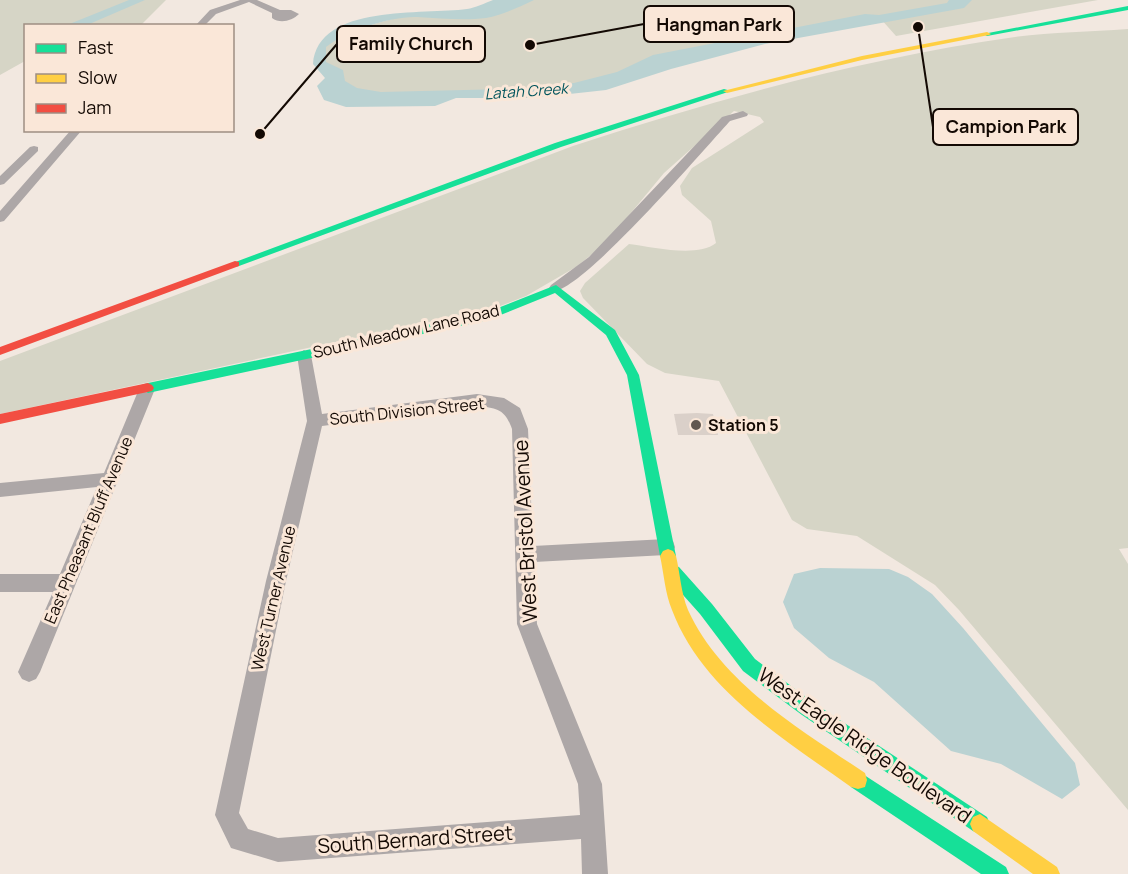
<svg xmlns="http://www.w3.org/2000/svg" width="1128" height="874" font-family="Manrope,sans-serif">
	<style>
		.green { fill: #d6d5c6 }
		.water { fill: #bad2d2 }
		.building { fill: #dad0c9 }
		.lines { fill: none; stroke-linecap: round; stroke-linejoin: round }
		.street { fill: #ada7a7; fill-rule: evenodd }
		.fast { fill: #16e098; fill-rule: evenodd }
		.slow { fill: #ffcf43; fill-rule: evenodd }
		.jam { fill: #f24e42; fill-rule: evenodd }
		.poi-dot { fill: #615750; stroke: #fae7d8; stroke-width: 2 }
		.labels { text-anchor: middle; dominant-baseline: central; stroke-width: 6; stroke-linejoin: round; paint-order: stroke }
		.far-water-label { font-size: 15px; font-style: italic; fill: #00545c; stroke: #fae7d8 }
		.street-label { font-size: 16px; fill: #130903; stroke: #fae7d8 }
		.poi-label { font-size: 16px; font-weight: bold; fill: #130903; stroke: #fae7d8; text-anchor: start }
		.near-street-label { font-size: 20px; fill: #130903; stroke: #fae7d8 }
		.leader { fill: none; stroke: #130903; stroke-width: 2 }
		.callout-dot { fill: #130903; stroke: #fae7d8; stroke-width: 2 }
		.callout { fill: #fae7d8; stroke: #130903; stroke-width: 2 }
		.callout-label { font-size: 18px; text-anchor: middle; font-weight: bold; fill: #130903 }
	</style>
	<rect width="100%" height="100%" fill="#f2e8e0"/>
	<path class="green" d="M0,0h166l-25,25 -115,1 -1,35 -25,14z
		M516,0h582l-202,36 -16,-18 -124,22 -129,36 -97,16 -183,2 -28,-32 1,-12 11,-14 79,-22 38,1z
		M1128,29v519l-9,1 9,15v246l-169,-200 -24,-25 -78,-49 -50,-7 -15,-9 -73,-139 -54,-8 -18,-9 -64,-66 -3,-7 5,-8 44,-39c24,3 68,14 87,-1l-5,-22 -29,-26 -2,-9 12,-18 72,-46 -4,-5 -26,-6 -70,62 -58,70 -30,24 -50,29 -31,12 -495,106v-53l573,-215c144,-47 292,-88 442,-109 37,-5 75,-5 113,-8z"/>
	<path class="water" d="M129,0h16l-58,25h-20z
		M493,0h41c-15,7 -31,15 -48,18 -23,3 -46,0 -69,-1 -26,-1 -71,14 -91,30v15l17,8 2,11 12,7 24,4 125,-3 68,-6 43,-11 36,-17 212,-41 14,1 68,-12 2,-3h23l-8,8 -199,36 -94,25 -65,21 -73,8h-77l-21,8 -89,1 -22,-7 -7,-14 8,-8 -12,-14c5,-61 111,-49 154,-55 8,-1 18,-6 26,-9z
		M820,568l69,1 19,8 24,17 31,34 112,135 5,22 -18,14 -61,-35 -50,-13 -77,-69 -45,-24 -35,-30 -11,-26 11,-28z"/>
	<path class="building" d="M697,413l16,1 5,21h-40l-4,-21z"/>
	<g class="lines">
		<path class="street" d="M240,0h17l23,10h11l8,4c-7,7 -19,10 -27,4v-5l-23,-11 -33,12 -12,12h-9l15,-16z
			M743,111l5,3 -1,2 -17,5c-24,26 -153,177 -179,170l-2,-3 2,-3 38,-28 133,-140z
			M71,130h11l-78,91 -4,1v-11z
			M34,146l4,1v4l-34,33 -4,1v-9l30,-29z
			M304,350l7,5 11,59 155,-20 27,4 16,10 8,21 5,117 133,-7 7,2 2,6 -2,6 -7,2 -132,7 3,62 65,160 6,90h-26l-1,-35 -303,23 -47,-14 -16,-33 51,-234 41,-160 -10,-66zM477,406c20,2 28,3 35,23l5,195 61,160 2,31 -302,23 -30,-9 -9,-16 47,-232 36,-155z
			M147,383l6,2 2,4 -115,283 -4,7 -7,3 -7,-3 -4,-7 35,-80h-53v-18h60l37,-87 -97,10v-14l104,-10 35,-84 2,-4z"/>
		<path class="fast" d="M1128,6v4l-141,26 -4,-2z
			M724,89l7,2 -170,56 -322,119 -4,1 -5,-3 325,-121z
			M556,285l59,45 24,45 37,181 -3,5 -5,2 -5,-2 -3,-5 -33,-181 -21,-40 -51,-42 -67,27 -340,73 -6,-5 6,-5 337,-70z
			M673,565l6,2 33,37 43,55 59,44 173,114 3,7 -3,7 -7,3 -7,-3 -171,-116 -59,-44 -43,-57 -33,-37 -2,-5 2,-5z
			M858,771l148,96 3,7h-28l-130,-87 -2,-7 2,-7z"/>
		<path class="slow" d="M987,32l4,2 -2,1 -127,25 -135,33 -4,-2 139,-35z
			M668,549l5,2 3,5c4,17 5,37 12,54 34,74 112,119 177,163l2,7 -2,7 -7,2 -7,-2c-67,-48 -149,-97 -179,-177 -7,-17 -8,-36 -12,-54l3,-5z
			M980,814l77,53 3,7h-27l-60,-43 -3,-7 3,-7z"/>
		<path class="jam" d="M235,261l4,1v4l-239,89v-8z
			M148,383l4,2 2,3 -2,3 -152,33v-10z"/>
	</g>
	<circle class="poi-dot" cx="696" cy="425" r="6"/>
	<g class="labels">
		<g class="far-water-label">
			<text transform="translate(526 91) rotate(-4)">Latah Creek</text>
		</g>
		<g class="street-label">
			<text transform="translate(406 331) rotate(-13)">South Meadow Lane Road</text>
			<text transform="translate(407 411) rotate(-6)">South Division Street</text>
			<text transform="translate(88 530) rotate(-67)">East Pheasant Bluff Avenue</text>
			<text transform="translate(273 598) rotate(-77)">West Turner Avenue</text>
		</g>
		<g class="poi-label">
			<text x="708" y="425">Station 5</text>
		</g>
		<g class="near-street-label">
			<text transform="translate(525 531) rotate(-93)">West Bristol Avenue</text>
			<text transform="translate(865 745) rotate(35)">West Eagle Ridge Boulevard</text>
			<text transform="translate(415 839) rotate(-4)">South Bernard Street</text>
		</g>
	</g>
	<path class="leader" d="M530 45L644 24M260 134L337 44M918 27L933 127"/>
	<g class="callout-dot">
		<circle cx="530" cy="45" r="6"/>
		<circle cx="260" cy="134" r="6"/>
		<circle cx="918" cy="27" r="6"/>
	</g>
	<g class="callout">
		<rect x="644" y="6" width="150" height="36" rx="6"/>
		<rect x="337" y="26" width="148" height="36" rx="6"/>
		<rect x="933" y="109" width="145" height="36" rx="6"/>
	</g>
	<g class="callout-label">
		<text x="719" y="31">Hangman Park</text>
		<text x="411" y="50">Family Church</text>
		<text x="1006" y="133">Campion Park</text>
	</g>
	<rect x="24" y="24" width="210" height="108" fill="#fae7d8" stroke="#9e8e83" stroke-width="1.5"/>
	<rect x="36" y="44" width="30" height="9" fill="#16e098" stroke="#9e8e83" stroke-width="1.5"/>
	<text x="78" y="54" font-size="18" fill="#130903">Fast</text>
	<rect x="36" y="74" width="30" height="9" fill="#ffcf43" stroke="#9e8e83" stroke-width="1.5"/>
	<text x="78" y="84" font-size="18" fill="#130903">Slow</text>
	<rect x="36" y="104" width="30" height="9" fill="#f24e42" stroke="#9e8e83" stroke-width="1.5"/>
	<text x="78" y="114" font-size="18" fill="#130903">Jam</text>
</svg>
